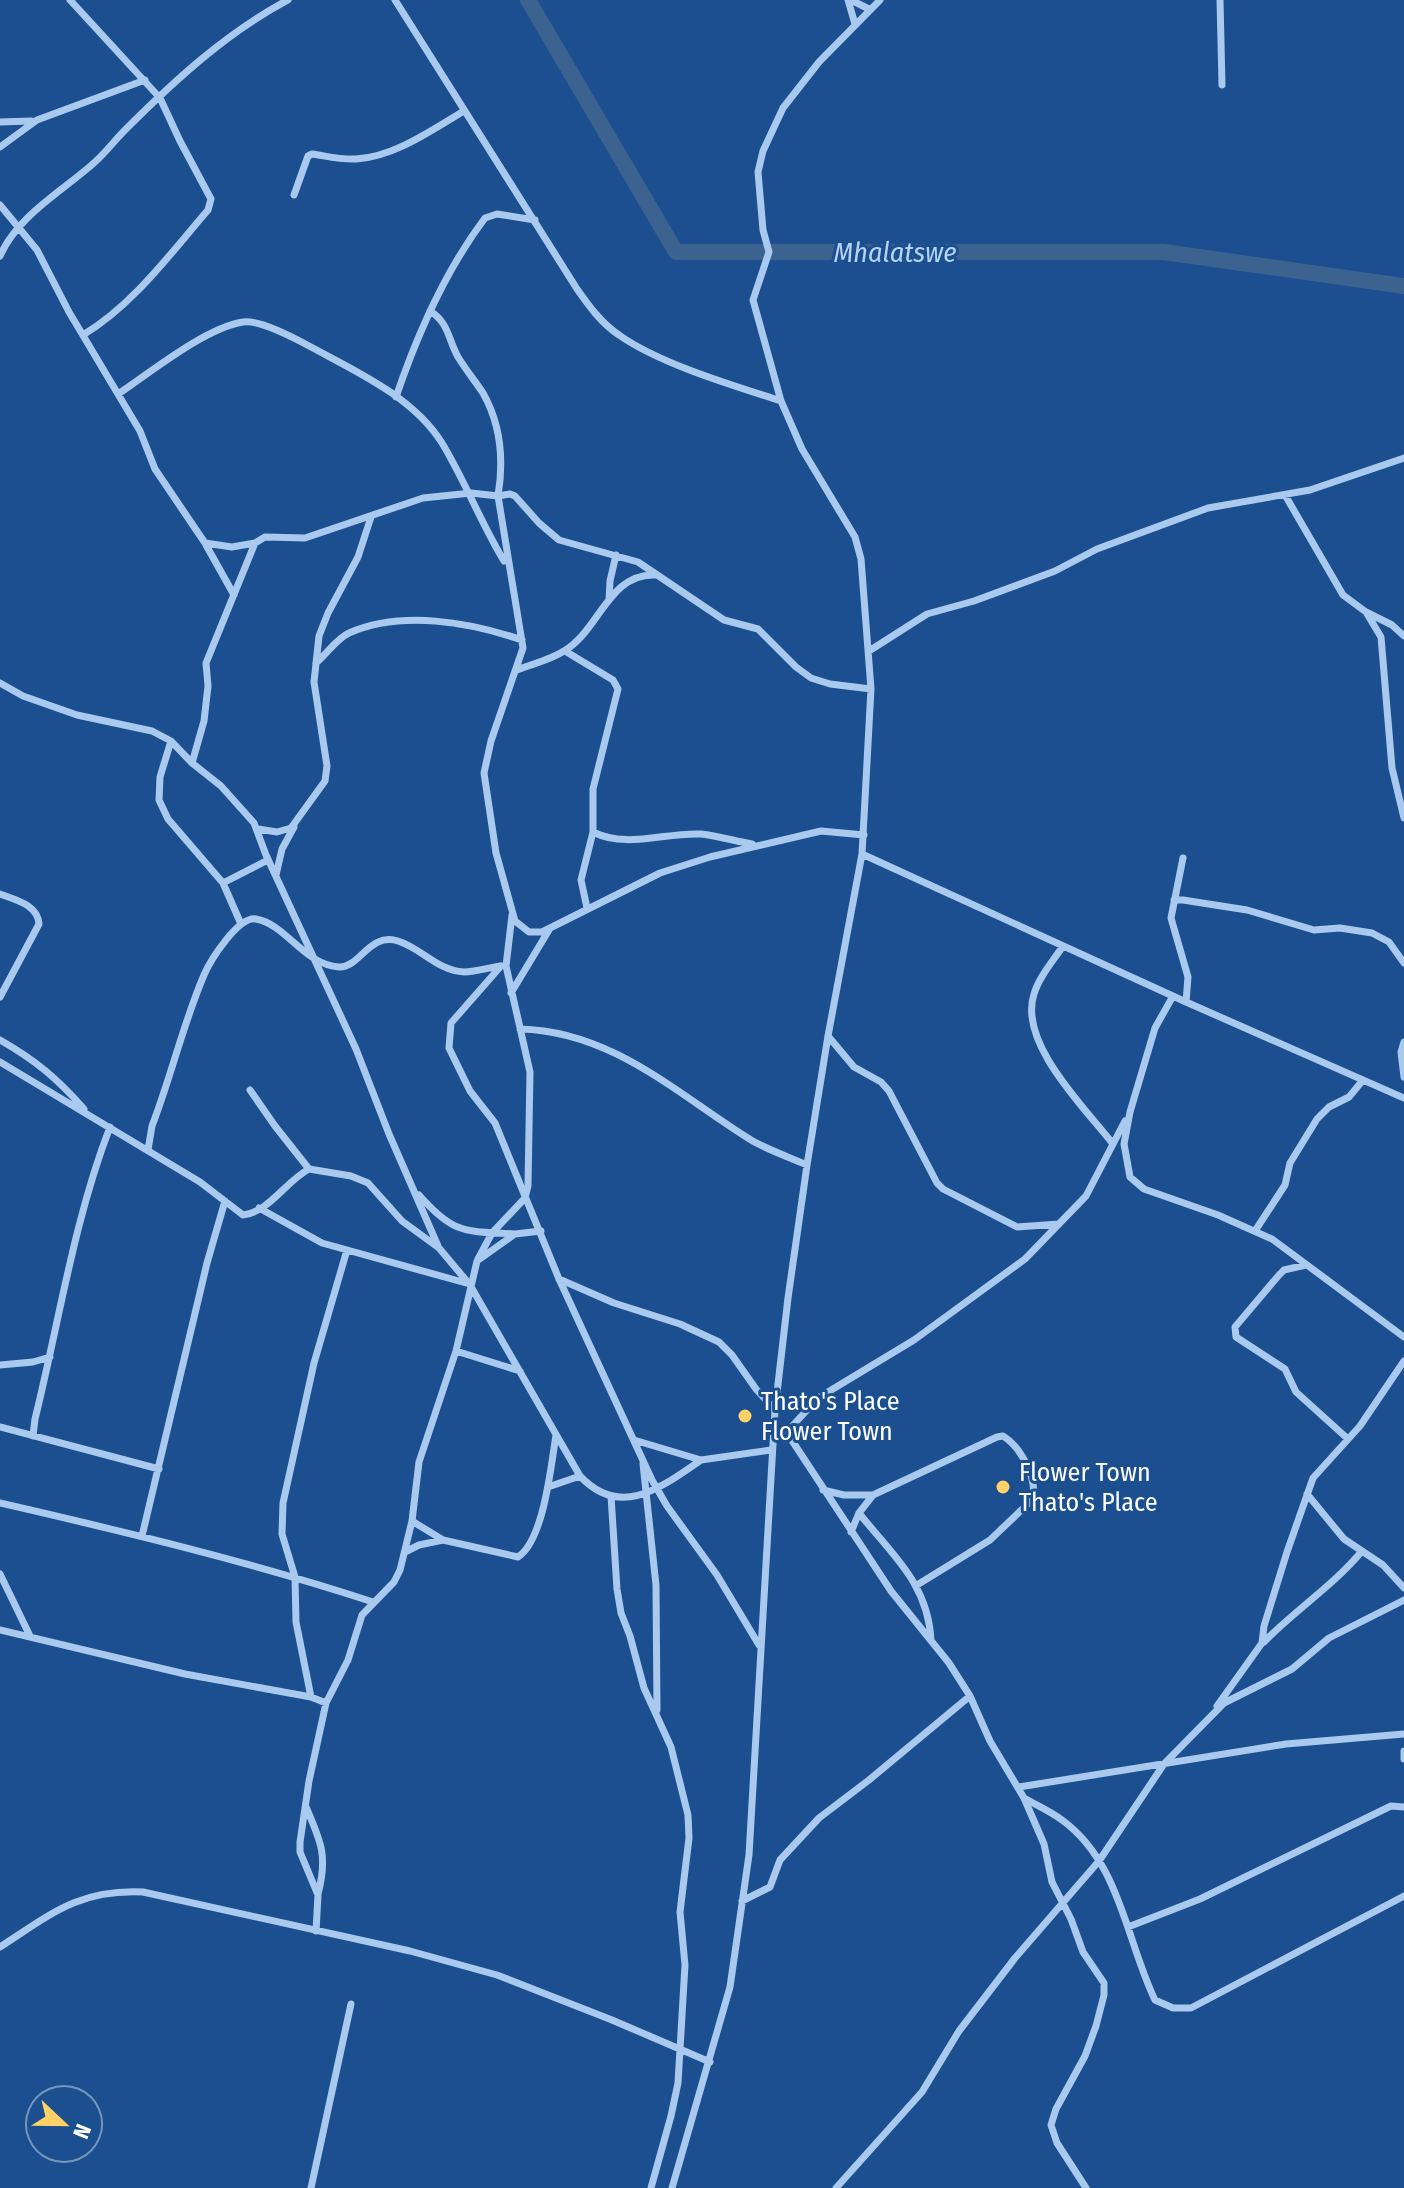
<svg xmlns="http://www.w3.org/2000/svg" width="1404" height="2188" font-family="'Fira Sans Condensed',sans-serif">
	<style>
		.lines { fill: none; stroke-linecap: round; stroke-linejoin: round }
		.river { stroke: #3c6290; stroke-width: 16 }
		.street { stroke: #a9c9ee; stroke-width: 7 }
		.poi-dot { fill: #ffd166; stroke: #1b4f8f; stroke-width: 3 }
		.labels { text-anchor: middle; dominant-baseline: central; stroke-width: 6; stroke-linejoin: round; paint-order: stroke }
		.poi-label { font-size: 26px; fill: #fff; stroke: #1b4f8f; text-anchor: start }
		.water-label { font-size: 28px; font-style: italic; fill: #b5d3f5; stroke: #1b4f8f }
	</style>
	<rect width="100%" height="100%" fill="#1b4f8f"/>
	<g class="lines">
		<path class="river" d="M528,0l148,252h488l240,34"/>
		<path class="street" d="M70,0l90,98 20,43 31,58 -3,11c-38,44 -75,95 -125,125
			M395,0l182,289c12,17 24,34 42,46 41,29 113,50 162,66
			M848,0l7,24
			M851,0l18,9
			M1220,0l2,85
			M0,122l31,-1
			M0,147l37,-27 108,-40
			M294,195l14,-39 4,-2c14,2 29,6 44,5 38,-2 76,-29 108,-48
			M0,205l37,45 32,62 71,119 15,38 50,74 27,4 23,-4 10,-6 40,1 118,-40 48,-5 27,3 25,152 -32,93 -7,32 12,80 19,68 14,11h13l118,-59 50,-16 111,-26 43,4
			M0,256c18,-41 63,-65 95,-94 11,-10 20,-22 30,-32 49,-49 101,-97 163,-130
			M430,311c19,12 18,28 28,46 8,13 17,24 25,36 18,32 21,67 15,103l12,-2 5,2 24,27 20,17 79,22 86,58 34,9 38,38 15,11 19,6 41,5
			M118,394c33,-22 87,-66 125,-72 16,-3 53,17 68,25 46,25 102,50 131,96 23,38 39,80 62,118
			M396,397c21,-62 49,-126 89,-179l12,-4 38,6
			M1285,495l58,100 23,17 26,13 12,11
			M206,545l28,50
			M609,600l1,-19 6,-26
			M1366,612l15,25 11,131 12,50
			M565,651l48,29 5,9 -25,100v43l-12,48 6,28
			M869,651l58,-37 47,-13 81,-30 42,-22 111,-41 102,-18 94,-32
			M316,663c11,-9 20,-24 33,-30 53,-23 120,-11 173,7
			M517,670c15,-6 33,-10 47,-19 35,-20 45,-79 92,-76
			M0,683l23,13 54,19 75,16 19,10 21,22 29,23 33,37 12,32 90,194 33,85 49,112
			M171,741l-11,36 -1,23 9,19 55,64 18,41
			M192,763l12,-42 4,-35 -2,-23 49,-120
			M258,829l19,3 14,-4 34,-47 2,-15 -13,-84 5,-46 9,-23 30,-56 13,-40
			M593,832c34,17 72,0 108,2 17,2 34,7 51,10
			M862,854l324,148 218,96
			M1183,858l-12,60 17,59 -2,25
			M276,875l6,-26 12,-22
			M223,883l45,-23
			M0,894c16,6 38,11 39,30l-39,73
			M1174,900h9l64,10 67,20 26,-2 32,5 17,9 15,21
			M1063,946c-10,15 -24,31 -29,48 -16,49 51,114 79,150
			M501,966l-50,57 -2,25 21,43 25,32 64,156 93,201 15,26 50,69 42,70
			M511,993l38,-63
			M1173,996l-18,32 -25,84 -6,32 6,33 14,12 74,26 54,24 132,98
			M520,1029c92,2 157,65 231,111 17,10 38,17 56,25
			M828,1036l26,31 27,15 8,9 48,92 6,6 74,38 42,-3
			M0,1040c35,20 57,38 84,69
			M1404,1042l-3,10 3,25
			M0,1062l200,120 43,33c26,-3 42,-33 66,-46l42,7 17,7 34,38 37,27 31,37 110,191c41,44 83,10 121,-16
			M250,1090l25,36 34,43
			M148,1150l4,-24c19,-49 31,-102 52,-151 6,-14 34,-59 52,-56 30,5 48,46 83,48 21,1 30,-35 59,-26 23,7 40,30 66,31 11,0 24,-4 36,-6
			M419,1195c35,40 46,36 96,39
			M259,1208l63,35 144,40
			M1255,1231l30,-46 5,-22 27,-44 12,-12 20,-10 14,-17
			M478,1259l14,-26 33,-35 3,-12 2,-114 -24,-106 6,-51
			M1306,1265l-22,5 -5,5 -44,52 1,10 49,32 11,23 52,47
			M559,1279l55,24 66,21 39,18 13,13 24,34 19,21
			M456,1351l64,20
			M0,1365l33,-3 17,-5
			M0,1427l159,42
			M773,1434h12l6,5 100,152 58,72 21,33 20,45 34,57 20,46 8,38 19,37 12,33 21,31v12l-8,31 -11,30 -29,53 -5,16 6,18 29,45
			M785,1434l33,-36 96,-58 111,-81 61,-63 39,-75
			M33,1436l2,-17c24,-97 39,-199 75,-292
			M634,1440l67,20 70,-10
			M643,1464l13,121 1,125
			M548,1487l32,-11
			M823,1490l21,5h29l124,-58 6,-1c18,11 34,42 30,63l-43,41 -73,45
			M1307,1494l37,45 39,26 21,23
			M611,1496l6,93 4,24 9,23 14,52 27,59 17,68 1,23 -9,74 5,53 -7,118 -7,33 -20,72
			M0,1503c126,29 251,59 373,99
			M859,1513c33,42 69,70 72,127
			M412,1521l31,19 75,17c26,-17 33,-92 38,-122
			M851,1532l8,-19 14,-18
			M142,1536l65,-273 18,-62
			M405,1552l14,-7 24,-5
			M0,1574l30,62
			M0,1630l185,44 126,23 15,6 -17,78 -9,61v10l18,43 -2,36
			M1264,1642c31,-32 69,-56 98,-91
			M311,1697l-15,-75 -1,-45 -13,-43 1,-31 31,-140 33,-113
			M326,1703l22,-43 14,-45 32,-33 6,-12 12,-49 7,-59 37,-111 21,-90 38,-27 26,-3
			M1217,1706l45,-63 2,-17 23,-74 26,-74 47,-52 44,-65
			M1404,1751v8
			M1019,1787l267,-43 118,-10
			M1024,1798c12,7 26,13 38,22 58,42 64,120 93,180l18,8h18l213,-112
			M306,1807c15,35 22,49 12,87
			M742,1901l28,-14 10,-27 39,-42 50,-38 101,-84
			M1128,1927l72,-28 191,-93 13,1
			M0,1947c51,-33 79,-58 143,-55l267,59 87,24 115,45 98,42
			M311,2188l40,-184
			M672,2188l58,-201 19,-132 26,-445 13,-112 19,-133 21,-129 34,-182 9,-165 -10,-130 -6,-22 -53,-88 -21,-48 -28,-101 16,-48 -6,-22 -5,-58 5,-21 20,-43 36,-46 61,-62
			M836,2188l86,-96 37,-61 56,-73 84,-97 65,-97 60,-61 68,-34 37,-31 75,-38"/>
	</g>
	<g class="poi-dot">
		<circle cx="745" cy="1416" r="8"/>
		<circle cx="1003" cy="1487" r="8"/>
	</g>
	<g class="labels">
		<g class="poi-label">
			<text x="761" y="1401">Thato's Place<tspan x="761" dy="30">Flower Town</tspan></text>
			<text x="1019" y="1472">Flower Town<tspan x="1019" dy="30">Thato's Place</tspan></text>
		</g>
		<g class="water-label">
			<text x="895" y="252">Mhalatswe</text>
		</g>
	</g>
	<g transform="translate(64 2124) rotate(112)"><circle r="38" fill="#1b4f8f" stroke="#7695bc" stroke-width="2"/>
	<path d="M0-6L14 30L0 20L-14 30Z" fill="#ffd166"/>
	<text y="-12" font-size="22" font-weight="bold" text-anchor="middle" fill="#ffffff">N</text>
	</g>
</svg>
